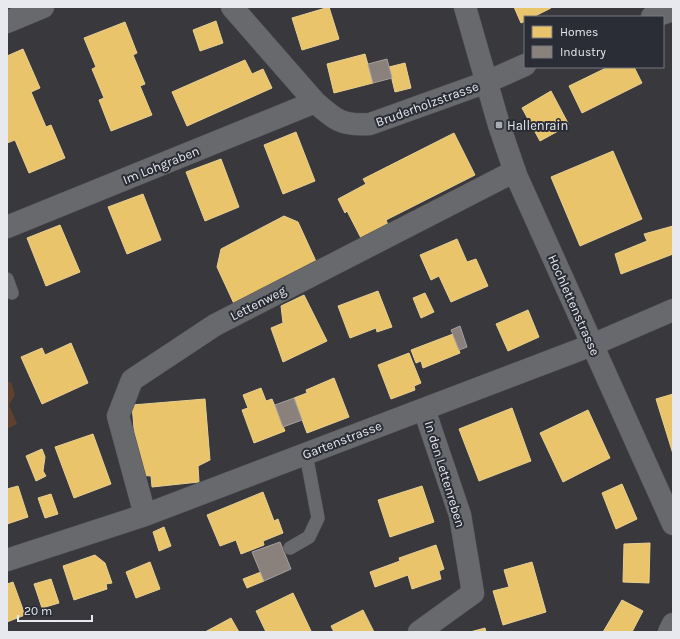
<svg xmlns="http://www.w3.org/2000/svg" width="680" height="639" font-family="Karla,sans-serif">
	<style>
		.green { fill: #60412f }
		.homes { fill: #e9c46a; stroke: #e8cf92 }
		.industry { fill: #8a817c; stroke: #a6a09e }
		.lines { fill: none; stroke-linecap: round; stroke-linejoin: round }
		.service-casing { stroke: #545559; stroke-width: 14 }
		.minor-casing { stroke: #545559; stroke-width: 23 }
		.service { stroke: #68696c; stroke-width: 13 }
		.minor { stroke: #68696c; stroke-width: 22 }
		.poi-dot { fill: #aaabb0; stroke: #2b2d36; stroke-width: 1.5 }
		.labels { text-anchor: middle; dominant-baseline: central; stroke-width: 4; stroke-linejoin: round; paint-order: stroke }
		.street-label { font-size: 13px; fill: #e7e9ee; stroke: #2b2d36 }
		.poi-label { font-size: 13px; fill: #e7e9ee; stroke: #2b2d36; text-anchor: start }
	</style>
	<rect width="100%" height="100%" fill="#38383d"/>
	<path class="green" d="M7,382h4l4,13 -6,10 8,19 -10,5z"/>
	<path class="homes" d="M329,7l10,32 -37,11 -10,-32z
		M514,7h36l1,1 -18,9h-8v4l-4,2z
		M216,21l7,22 -23,8 -7,-21z
		M125,22l12,31 -4,2 12,29 -5,2 12,29 -41,16 -12,-31 5,-2 -12,-29 4,-2 -12,-29z
		M23,49l17,39 -9,4 15,35 5,-2 14,33 -36,15 -14,-33 -8,3v-87z
		M365,54l8,29 -39,10 -7,-29z
		M245,60l7,14 11,-5 9,19 -85,38 -15,-34z
		M405,63l6,25 -16,4 -6,-25z
		M608,67h26l8,16 -60,30 -13,-27z
		M551,91l18,34 -29,16 -18,-33z
		M296,132l19,49 -32,13 -19,-49z
		M454,133l21,42 -89,45 2,5 -27,13 -14,-27 -2,2 -7,-14 28,-15 -3,-5z
		M613,151l29,68 -62,27 -29,-69z
		M221,159l18,48 -34,14 -19,-49z
		M143,194l18,46 -34,14 -19,-47z
		M284,216l14,6 22,48 -84,38 -19,-41 4,-18z
		M60,225l20,47 -34,14 -19,-48z
		M673,226v28l-52,20 -6,-20 32,-13 -3,-7z
		M457,239l10,23 9,-3 12,27 -37,16 -12,-26 -8,4 -11,-25z
		M378,291l14,36 -15,5 -1,-4 -26,10 -12,-32z
		M425,293l9,19 -13,6 -8,-20z
		M304,295l23,46 -44,21 -12,-34 12,-5 -2,-17z
		M528,310l11,27 -31,14 -12,-27z
		M453,334l7,19 -37,15 -2,-7 -5,2 -5,-13z
		M71,343l17,40 -46,21 -21,-47 21,-9 3,7z
		M409,353l12,30 -7,3 1,4 -24,9 -13,-34z
		M334,378l15,39 -42,16 -13,-35 13,-5 -1,-3z
		M261,388l5,13 6,-2 13,32 -31,12 -12,-33 6,-2 -5,-13z
		M673,394v60l-17,-55z
		M205,399l5,61 -12,6 1,16 -47,5 -1,-11 -13,-1 -6,-70z
		M512,408l19,53 -52,20 -20,-52z
		M588,410l22,48 -47,24 -23,-49z
		M93,434l18,50 -37,14 -19,-51z
		M42,449l3,8 -2,14 3,5 -10,5 -10,-25z
		M622,484l15,35 -21,10 -14,-36z
		M18,486l10,31 -21,7v-35z
		M422,486l12,36 -44,15 -12,-37z
		M263,492l11,29 4,-2 5,14 -20,8 1,4 -23,9 -5,-14 -16,6 -13,-31z
		M51,494l7,20 -13,4 -7,-20z
		M164,527l7,19 -12,5 -6,-19z
		M650,543l-1,40 -26,-1 1,-38z
		M436,545l8,24 -5,2 2,8 -29,10 -4,-14 -33,12 -5,-15 30,-11 -1,-3z
		M95,555l10,8 7,20 -6,1 1,5 -33,11 -11,-34z
		M150,562l10,27 -24,9 -10,-26z
		M532,562l14,50 -43,13 -10,-34 16,-4 -5,-17z
		M261,572l3,9 -17,7 -4,-9z
		M51,579l8,24 -17,5 -8,-24z
		M13,582l12,33 -18,7v-38z
		M293,593l18,38 -3,1h-42l-10,-21z
		M622,600l21,11 -11,21h-29z
		M363,610l11,22h-40l-3,-6z
		M231,618l8,14h-34z
		M485,628l1,4h-16z"/>
	<path class="industry" d="M387,59l5,19 -19,5 -5,-19z
		M460,326l7,21 -8,3 -8,-20z
		M294,398l8,22 -19,7 -8,-22z
		M280,542l11,27 -27,12 -12,-29z"/>
	<g class="lines">
		<g class="service-casing">
			<path id="service" d="M7,279l5,14
				M290,548l19,-11 9,-19 -12,-64"/>
		</g>
		<g class="minor-casing">
			<path id="minor" d="M232,7l83,95c20,18 27,24 55,22l117,-42 38,-17
				M465,7l34,118 17,50 157,349
				M652,17l21,-7
				M7,22l36,-15
				M7,227l308,-125
				M145,515l-27,-99 14,-36 83,-55 300,-154
				M7,560l138,-45 447,-170 81,-35
				M419,632l54,-39 -13,-78 -36,-106
				M669,632l4,-8"/>
		</g>
		<use href="#service" class="service"/>
		<use href="#minor" class="minor"/>
	</g>
	<rect class="poi-dot" x="495" y="121" width="8" height="8" rx="2"/>
	<g class="labels">
		<g class="street-label">
			<text transform="translate(427 104) rotate(-20)">Bruderholzstrasse</text>
			<text transform="translate(161 165) rotate(-22)">Im Lohgraben</text>
			<text transform="translate(258 303) rotate(-27)">Lettenweg</text>
			<text transform="translate(574 305) rotate(66)">Hochlettenstrasse</text>
			<text transform="translate(342 440) rotate(-21)">Gartenstrasse</text>
			<text transform="translate(445 474) rotate(73)">In den Lettenreben</text>
		</g>
		<g class="poi-label">
			<text x="507" y="125">Hallenrain</text>
		</g>
	</g>
	<rect width="680" height="639" fill="none" stroke="#e7e9ee" stroke-width="16"/>
	<rect x="524" y="16" width="140" height="52" fill="#2b2d36" stroke="#767880"/>
	<rect x="532" y="26" width="20" height="12" fill="#e9c46a" stroke="#767880"/>
	<text x="560" y="36" font-size="12" fill="#e7e9ee">Homes</text>
	<rect x="532" y="46" width="20" height="12" fill="#8a817c" stroke="#767880"/>
	<text x="560" y="56" font-size="12" fill="#e7e9ee">Industry</text>
	<path d="M18 615v6h74v-6" fill="none" stroke="#e7e9ee" stroke-width="2"/>
	<text x="24" y="615" font-size="12" fill="#e7e9ee" stroke="#2b2d36" stroke-width="3" paint-order="stroke">20 m</text>
</svg>
